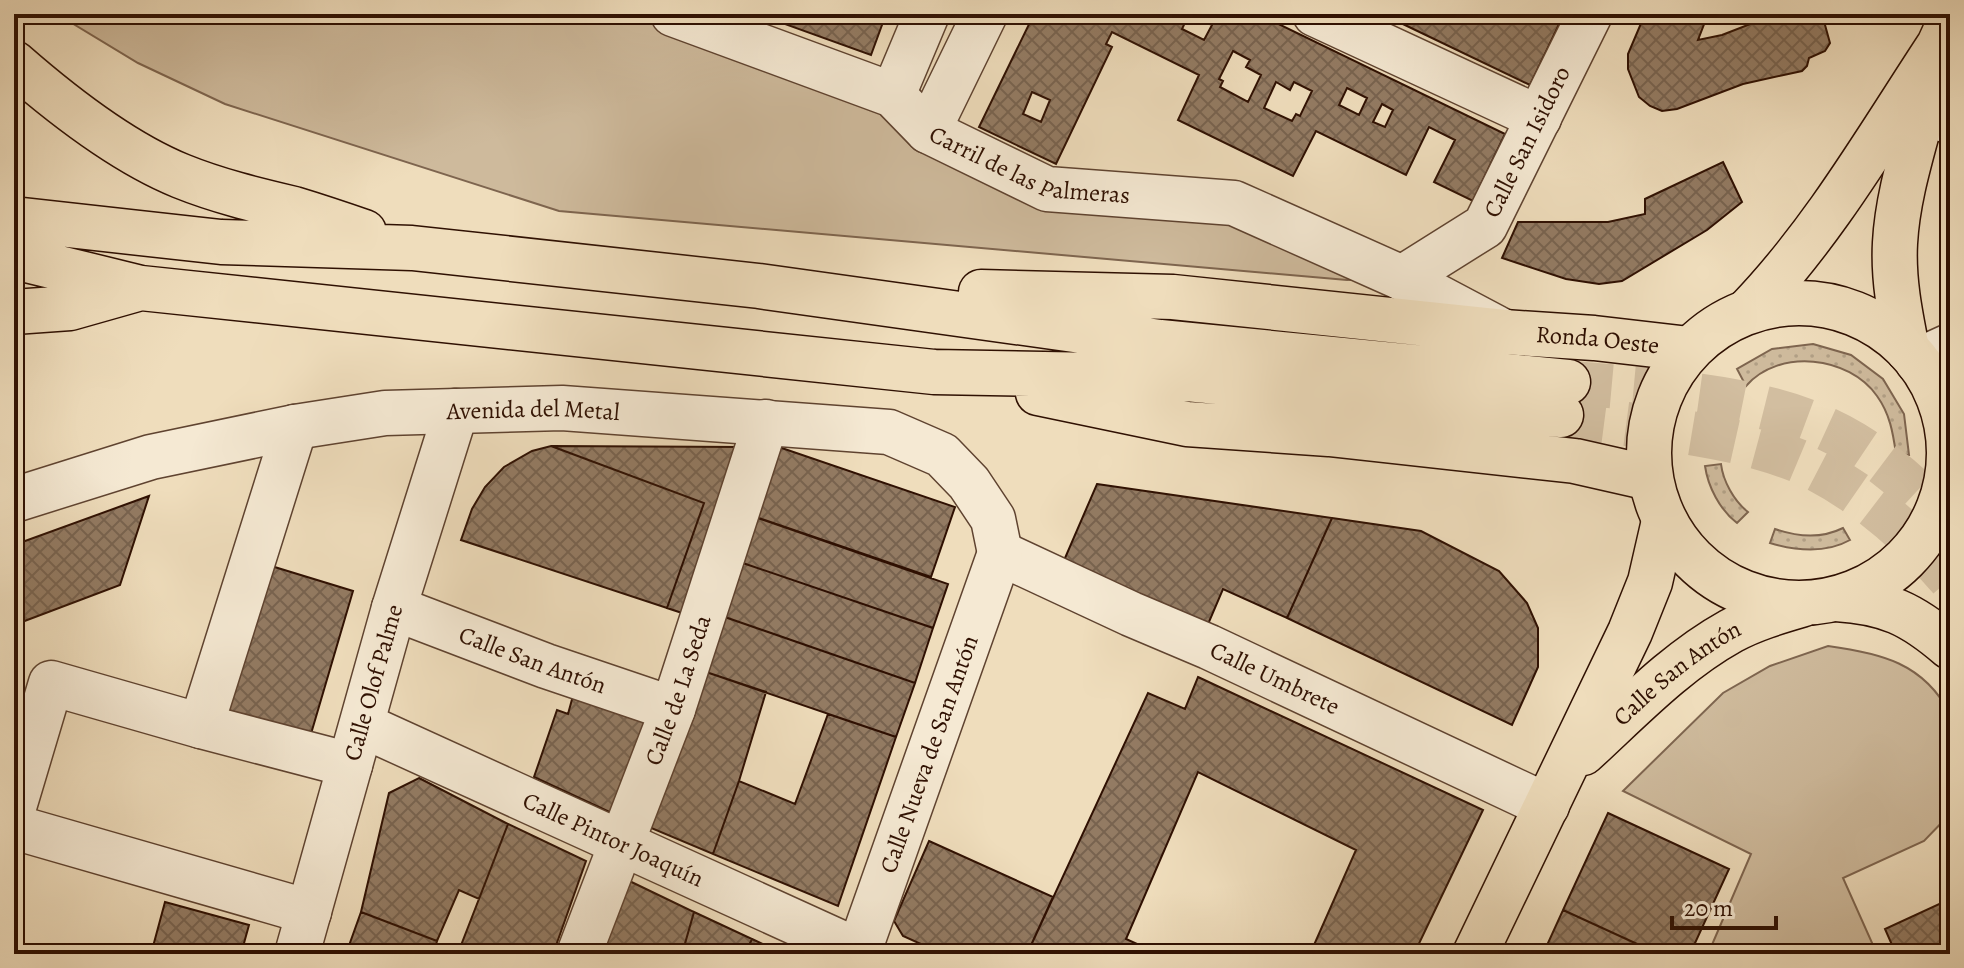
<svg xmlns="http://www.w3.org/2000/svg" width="1964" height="968" font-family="Alegreya,serif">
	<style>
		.grass { fill: url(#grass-dots); stroke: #7e654f; stroke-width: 2 }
		.green { fill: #ceba9c; stroke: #7e654f; stroke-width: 2 }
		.building { fill: url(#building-cross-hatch); stroke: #2f1002; stroke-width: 2; fill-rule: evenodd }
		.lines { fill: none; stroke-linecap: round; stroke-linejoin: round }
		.highway-tunnel { stroke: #d2bea0; stroke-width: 44; stroke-dasharray: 44 22; stroke-linecap: butt }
		.minor-casing { stroke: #5f4330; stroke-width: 47 }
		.major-casing { stroke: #2f1002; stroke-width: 47 }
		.highway-casing { stroke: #2f1002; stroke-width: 47 }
		.minor { stroke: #f5e9d3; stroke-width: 44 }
		.major { stroke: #efddbc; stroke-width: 44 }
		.highway { stroke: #efddbc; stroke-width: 44 }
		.labels { text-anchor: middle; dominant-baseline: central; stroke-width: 8; stroke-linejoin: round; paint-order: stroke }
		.street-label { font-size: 24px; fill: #2f1002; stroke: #f5e9d3 }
	</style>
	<defs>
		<pattern id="grass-dots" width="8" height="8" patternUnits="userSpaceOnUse" patternTransform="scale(2)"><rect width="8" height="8" fill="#ceba9c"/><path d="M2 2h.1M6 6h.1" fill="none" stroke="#b19f85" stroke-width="1.8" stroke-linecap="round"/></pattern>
		<pattern id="building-cross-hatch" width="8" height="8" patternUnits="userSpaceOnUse" patternTransform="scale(2)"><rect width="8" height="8" fill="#937b63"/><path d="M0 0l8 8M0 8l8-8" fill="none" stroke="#78634f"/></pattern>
	</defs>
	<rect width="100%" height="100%" fill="#efddbc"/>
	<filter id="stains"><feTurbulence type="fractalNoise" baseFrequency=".0025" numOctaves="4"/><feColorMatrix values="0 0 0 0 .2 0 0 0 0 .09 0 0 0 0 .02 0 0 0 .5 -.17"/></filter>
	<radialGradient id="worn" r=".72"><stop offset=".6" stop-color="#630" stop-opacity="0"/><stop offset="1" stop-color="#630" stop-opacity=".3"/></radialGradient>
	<path class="grass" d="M1813,344l38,11 32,24 21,35 5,41 -13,-1c-3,-21 -6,-40 -19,-58 -28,-40 -98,-48 -131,-10l-9,-17 35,-20z
		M1721,464c2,17 13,37 27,48l-11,11c-17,-13 -29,-36 -32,-57z
		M1843,528l7,12c-25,14 -53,11 -80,3l5,-14c23,8 46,10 68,-1z"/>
	<path class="green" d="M57,14h616l374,175 187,14 168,75 -55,2 -788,-69 -334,-107 -87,-41z
		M1828,646c52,7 96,17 122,68v100l-26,27 -81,37 34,76h-169l43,-100 -128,-63 100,-98 47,-27z"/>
	<path class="building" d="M757,14h129l-15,41z
		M1034,14h50l24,10 5,-10h38l17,8 4,-8h17l-7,15 22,11 8,-15 -23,-11h69l247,120 -32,67 -39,-19 21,-42 -26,-13 -23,48 -90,-44 -23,45 -115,-56 21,-45 -87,-43 -6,12 6,3 -56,117 -77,-37zM1233,51l17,9 -4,7 15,8 -13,27 -28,-15 3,-6 -4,-2zM1276,82l14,8 4,-8 18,9 -12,25 -4,-2 -4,7 -28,-13zM1347,88l20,10 -8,17 -20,-10zM1032,92l18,8 -9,22 -18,-8zM1382,104l11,6 -8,17 -12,-5z
		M1382,14h182l-34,71z
		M1645,14h63l-10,26 24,-5 54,-21h46l8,29 -5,8 -16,7 -2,8 -5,5 -59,13 -66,25 -15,2 -12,-5 -11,-9 -11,-28v-15z
		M1723,162l19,40 -35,28 -85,51 -23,3 -33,-5 -64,-21 16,-36h90l37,-8v-15z
		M770,444l185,63 -24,70 -184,-63z
		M551,446l192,1 -58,167 -18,-6 37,-105z
		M551,446l153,57 -37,105 -206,-68 11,-31 13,-22 19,-20 28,-16z
		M1097,484l235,34 -45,100 -64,-29 -17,40 -144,-64z
		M149,496l-29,89 -106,40v-80z
		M752,516l196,68 -15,44 -196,-67z
		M1332,518l89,13 78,40 28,32 11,25v39l-26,58 -225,-107z
		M737,561l196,67 -18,55 -196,-68z
		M268,565l85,26 -45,153 -86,-26z
		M719,615l196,68 -19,54 -196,-67z
		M700,670l66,22 -27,89 -26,73 -69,-29z
		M1198,677l285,133 -69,144h-104l46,-104 -158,-78 -72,167 33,15h-132l121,-261 37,16z
		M574,692l77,28 -35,95 -82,-38 23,-67 11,4z
		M828,714l68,23 -58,169 -125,-52 26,-73 56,23z
		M419,778l89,46 -29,75 -20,-9 -22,51 -76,-29 28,-119z
		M1608,813l121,56 -39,85h-31l-96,-44z
		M508,824l78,37 -33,93h-78l-15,-6z
		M929,841l124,56 -26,57h-84l-40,-18 -9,-15z
		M619,876l75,36 -12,42h-92z
		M1950,899v55h-54l-11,-25z
		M165,902l84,23 -8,29h-90z
		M1563,910l96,44h-116z
		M361,912l76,29 -4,13h-87z
		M694,912l58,27 -7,15h-63z
		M752,939l32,15h-39z"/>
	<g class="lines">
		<path class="highway-tunnel" d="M1568,382c91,10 205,12 285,61 36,22 68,51 97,82
			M1561,415c72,11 169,18 235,45 58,24 113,72 154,119"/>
		<g class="minor-casing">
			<g id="minor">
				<path id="s1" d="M673,14l220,81 35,36 119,58 187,14 168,75 102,54"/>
				<path d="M1315,14l224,104"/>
				<path d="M893,95l34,-81"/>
				<path d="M1924,110l26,12"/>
				<path d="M928,131l57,-117"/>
				<path id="s2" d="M1402,278l83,-52 105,-212"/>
				<path d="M1917,361l33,-15"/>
				<path id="s3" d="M14,500l137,-43 144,-30 90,-14 177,-5 327,24 53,23 27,28 24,36 7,34"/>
				<path id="s4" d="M1000,553l131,61 78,33 338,159"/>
				<path id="s5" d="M394,608l152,58 127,43"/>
				<path id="s6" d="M362,725l503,229"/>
				<path d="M201,726l149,39"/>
				<path d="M14,807l37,-124 150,43 94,-299"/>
				<path d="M14,827l295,85"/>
				<path id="s7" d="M297,954l97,-346 62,-197"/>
				<path id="s8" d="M579,954l94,-245 93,-287"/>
				<path id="s9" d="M858,954l142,-401"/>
			</g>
		</g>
		<g class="major-casing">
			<g id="major">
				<circle cx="1799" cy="453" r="150"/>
				<path d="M1748,311c76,-79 131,-175 191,-266l11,-24"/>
				<path id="s10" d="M1504,332l90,6 95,11"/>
				<path d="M1907,349c-7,-35 -14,-70 -12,-106 3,-56 24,-110 36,-165"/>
				<path d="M1836,599c50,3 76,15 114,48"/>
				<path id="s11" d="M1583,753c47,-43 92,-91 148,-122 22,-12 46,-19 70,-26"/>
				<path d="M1475,954l155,-322 20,-50 14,-61"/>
			</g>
		</g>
		<g class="highway-casing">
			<path id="highway" d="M14,63c48,42 108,89 167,113 37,15 75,24 113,33 23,7 47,15 70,23
				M14,219l207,23 191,6 347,38 401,56 408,40
				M14,257l127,31 793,84 221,4 406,39
				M981,292l192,5 331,35
				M14,312l56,-4 67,-19
				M1038,393l149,31 142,10 246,27 75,17"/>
		</g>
		<use href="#minor" class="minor"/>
		<use href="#major" class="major"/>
		<use href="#highway" class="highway"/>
	</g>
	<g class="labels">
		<g class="street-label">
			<text stroke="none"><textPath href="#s2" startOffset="192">Calle San Isidoro</textPath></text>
			<text stroke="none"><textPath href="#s1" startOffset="394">Carril de las Palmeras</textPath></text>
			<text stroke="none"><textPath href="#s10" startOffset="94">Ronda Oeste</textPath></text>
			<text stroke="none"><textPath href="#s3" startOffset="530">Avenida del Metal</textPath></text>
			<text stroke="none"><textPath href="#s5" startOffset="148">Calle San Antón</textPath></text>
			<text stroke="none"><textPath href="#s11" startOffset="124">Calle San Antón</textPath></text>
			<text stroke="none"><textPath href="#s4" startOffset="302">Calle Umbrete</textPath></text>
			<text stroke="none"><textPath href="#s7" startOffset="282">Calle Olof Palme</textPath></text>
			<text stroke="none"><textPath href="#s8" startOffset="282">Calle de La Seda</textPath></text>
			<text stroke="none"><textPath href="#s9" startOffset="212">Calle Nueva de San Antón</textPath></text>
			<text stroke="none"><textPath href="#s6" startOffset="276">Calle Pintor Joaquín</textPath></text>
		</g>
	</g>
	<rect width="1964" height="968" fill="none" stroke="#efddbc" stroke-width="48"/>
	<rect x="16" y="16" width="1932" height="936" fill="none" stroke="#2f1002" stroke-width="4"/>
	<rect x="24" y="24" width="1916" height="920" fill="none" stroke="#2f1002" stroke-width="2"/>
	<path d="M1672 916v12h104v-12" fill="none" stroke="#2f1002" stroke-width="4"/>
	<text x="1684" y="916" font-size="24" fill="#2f1002" stroke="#f5e9d3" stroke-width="6" paint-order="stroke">20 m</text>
	<rect width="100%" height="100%" filter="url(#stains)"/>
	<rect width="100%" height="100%" fill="url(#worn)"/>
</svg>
